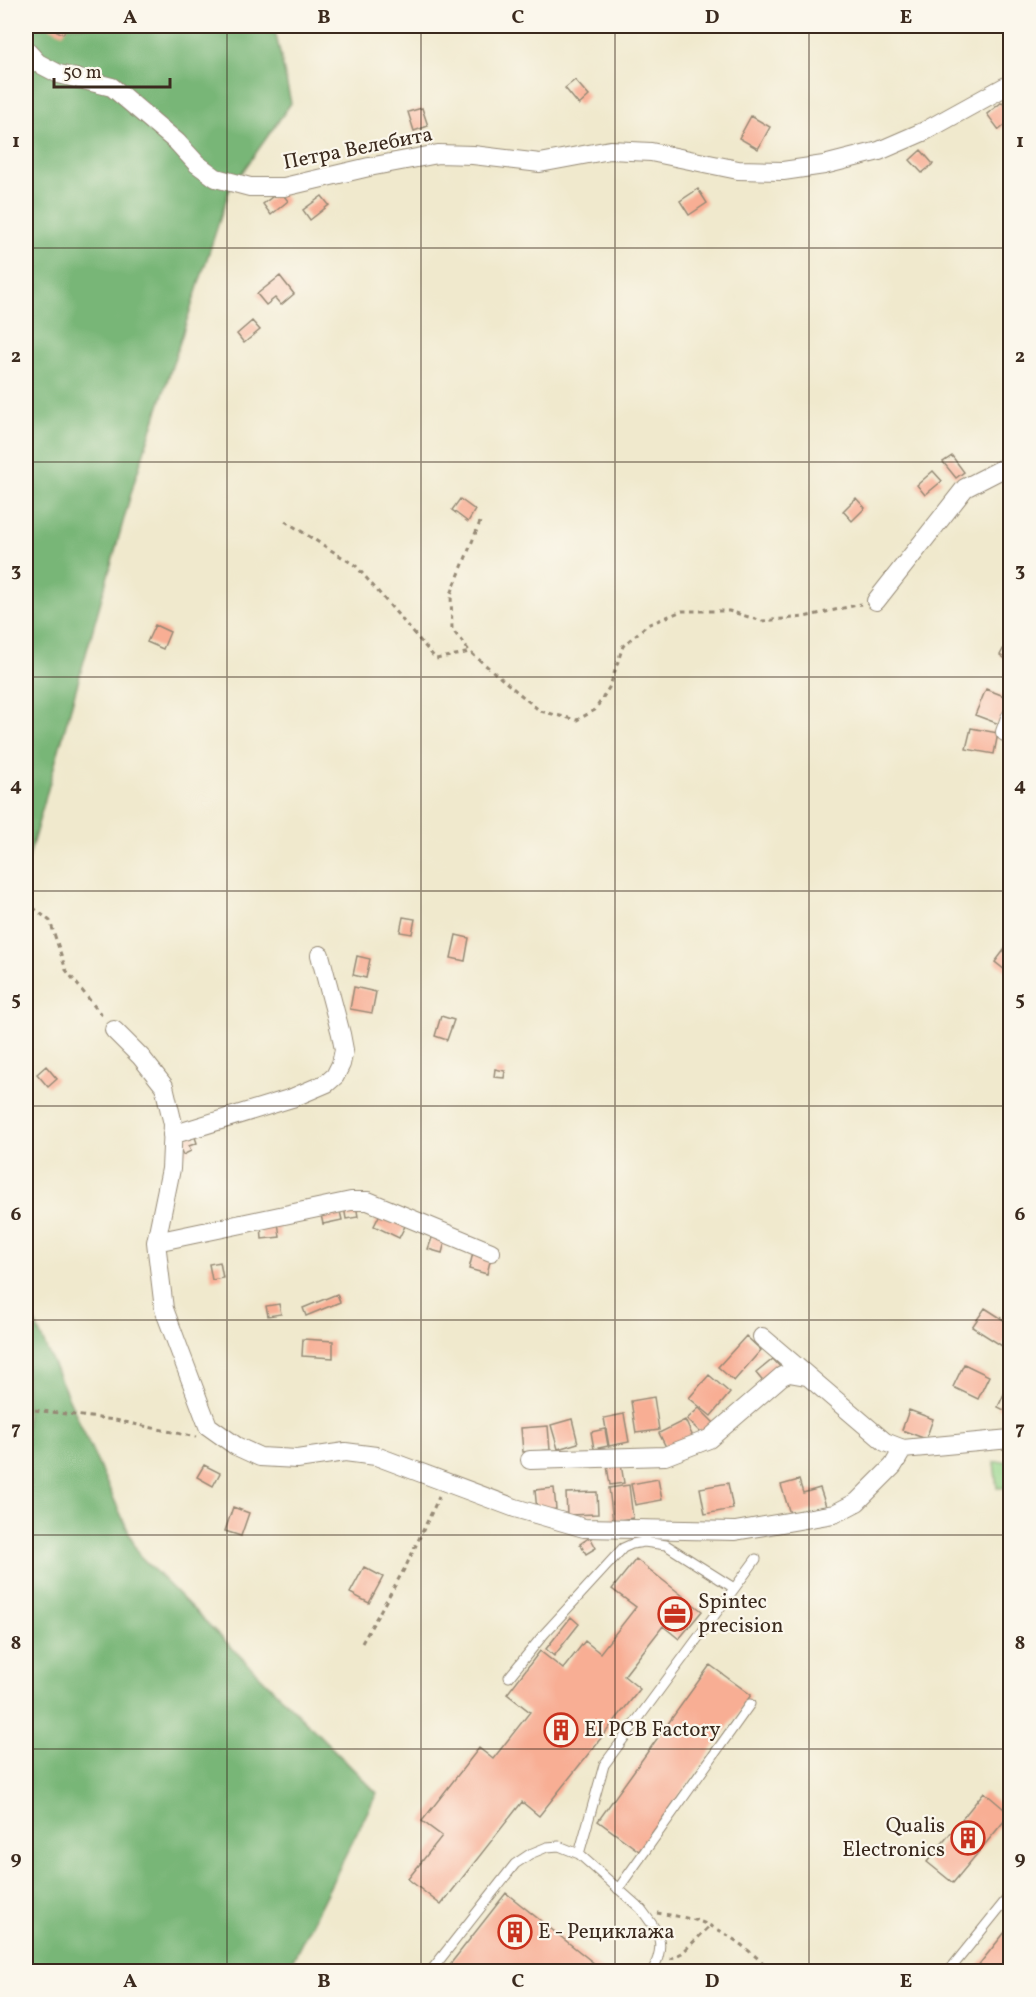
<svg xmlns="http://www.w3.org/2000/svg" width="1036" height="1997" font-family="Vollkorn,serif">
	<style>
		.green { fill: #96d58b; stroke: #688054; stroke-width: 1.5 }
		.forest { fill: #78b677; stroke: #5a704a; stroke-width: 1.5 }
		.building { fill: #f8ae94 }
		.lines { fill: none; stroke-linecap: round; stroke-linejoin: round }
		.service-casing { stroke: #968a76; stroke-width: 11 }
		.minor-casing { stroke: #968a76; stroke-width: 20 }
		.path { stroke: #968a76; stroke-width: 3; stroke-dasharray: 4.5 4.5; stroke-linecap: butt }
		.service { stroke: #fff; stroke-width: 9 }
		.minor { stroke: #fff; stroke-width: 18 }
		.grid { fill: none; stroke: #3b2a1e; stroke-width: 1.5; stroke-opacity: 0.55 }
		.labels { text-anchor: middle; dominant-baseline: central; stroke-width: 4.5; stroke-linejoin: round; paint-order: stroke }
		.street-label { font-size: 21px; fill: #3b2a1e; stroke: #fbf7ec }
		.poi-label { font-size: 21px; fill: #3b2a1e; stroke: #fbf7ec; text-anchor: start }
		.neatline { fill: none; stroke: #3b2a1e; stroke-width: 2 }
		.grid-label { font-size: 20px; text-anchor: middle; font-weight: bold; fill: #3b2a1e }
	</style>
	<rect width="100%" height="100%" fill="#fbf7ec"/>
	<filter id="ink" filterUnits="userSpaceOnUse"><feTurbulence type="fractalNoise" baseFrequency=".0167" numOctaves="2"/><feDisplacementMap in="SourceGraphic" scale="12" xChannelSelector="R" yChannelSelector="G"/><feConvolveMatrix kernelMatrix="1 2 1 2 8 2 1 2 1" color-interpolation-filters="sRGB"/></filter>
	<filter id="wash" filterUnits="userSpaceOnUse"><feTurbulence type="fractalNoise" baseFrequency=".008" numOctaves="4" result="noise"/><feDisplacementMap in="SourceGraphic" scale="24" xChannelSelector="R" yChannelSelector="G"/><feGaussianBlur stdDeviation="1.35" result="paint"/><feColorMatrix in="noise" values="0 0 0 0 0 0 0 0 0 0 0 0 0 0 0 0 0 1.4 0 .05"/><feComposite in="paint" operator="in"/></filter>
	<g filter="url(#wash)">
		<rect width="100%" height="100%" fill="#f0e9cd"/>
		<path class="green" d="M1010,1461v26l-13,1 -3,-26z"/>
		<path class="forest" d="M26,26h248l17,77 -62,88 -95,292 -108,384z
			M26,1303l113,252 238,238 -82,163 -10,15h-259z"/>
		<g id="blocks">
			<path class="building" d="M50,26h18l-5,8 -14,-7z
				M575,80l14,16 -10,9 -14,-17z
				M1002,102l8,11v8l-11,9 -12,-16z
				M422,108l6,18 -14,5 -6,-19z
				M751,116l19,11 -12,22 -19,-11z
				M921,150l12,14 -11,9 -12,-13z
				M698,189l9,14 -18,12 -9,-14z
				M280,191l8,10 -17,14 -8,-11z
				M322,196l7,9 -19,15 -7,-10z
				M280,276l14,18 -13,11 -6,-7 -9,7 -9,-11z
				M252,321l8,9 -16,13 -7,-9z
				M952,456l12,16 -8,6 -13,-16z
				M933,471l9,10 -17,14 -8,-10z
				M856,498l9,10 -13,13 -9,-10z
				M460,499l15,11 -7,12 -16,-12z
				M155,625l15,7 -7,17 -16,-7z
				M1010,637v25l-10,-7z
				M986,689l23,9 -10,26 -24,-9z
				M971,728l27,5 -4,21 -28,-5z
				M403,917l12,2 -3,15 -12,-2z
				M456,935l13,3 -4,23 -14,-3z
				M1008,945l2,2v27l-15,-12z
				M357,956l13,3 -4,19 -13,-3z
				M354,987l22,5 -4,21 -22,-4z
				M441,1016l13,4 -7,20 -12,-4z
				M46,1066l11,13 -9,8 -11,-13z
				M495,1069l10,2 -1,7 -10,-1z
				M194,1134l3,9 -8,3 2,5 -8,4 -6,-13z
				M356,1204l2,13 -12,2 -2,-13z
				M339,1207l3,13 -19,4 -3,-14z
				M382,1210l25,12 -8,16 -25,-12z
				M278,1222l2,15 -18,2 -1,-15z
				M433,1235l13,3 -4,15 -14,-4z
				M474,1249l18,4 -5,21 -18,-5z
				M220,1262l3,16 -11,2 -3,-16z
				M337,1294l3,8 -34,14 -3,-8z
				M279,1304l2,10 -13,2 -2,-10z
				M985,1308l25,16v9l-8,13 -30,-19z
				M746,1336l15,14 -27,31 -16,-14z
				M303,1339l30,2v17l-31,-2z
				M773,1359l9,10 -17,15 -9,-11z
				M964,1364l25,12 -11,23 -25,-12z
				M709,1375l21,18 -19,23 -22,-18z
				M1010,1381v32l-12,-6z
				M654,1397l5,33 -23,3 -5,-32z
				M699,1408l19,19 -11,12 -20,-20z
				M909,1410l24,9 -7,20 -24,-9z
				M624,1414l5,28 -20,4 -5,-28z
				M572,1419l6,24 -20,6 -7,-24z
				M685,1420l9,19 -26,12 -9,-18z
				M548,1426l2,24 -27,2 -2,-24z
				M605,1429l3,17 -14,3 -3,-17z
				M621,1464l3,19 -14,2 -3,-19z
				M204,1465l16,8 -7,13 -16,-9z
				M658,1479l4,21 -27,5 -4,-21z
				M799,1480l4,13 17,-5 6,18 -35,11 -10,-32z
				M728,1483l5,26 -28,5 -5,-26z
				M629,1485l4,33 -20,3 -4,-33z
				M554,1488l2,21 -19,2 -2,-21z
				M597,1492l1,22 -31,1 -1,-22z
				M233,1507l16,6 -8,23 -16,-5z
				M590,1537l6,11 -10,6 -6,-10z
				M636,1559l66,52 -23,28 -16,-13 -39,50 16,13 -101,127 -17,-14 -81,103 -33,-26 34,-43 -20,-15 57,-73 14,11 37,-47 -23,-18 33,-43 23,18 22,-28 15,12 36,-46 -24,-18z
				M364,1567l19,10 -14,26 -19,-10z
				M571,1617l8,7 -25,32 -8,-7z
				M710,1665l41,30 -112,156 -41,-30z
				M984,1792l26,22 -57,69 -26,-21z
				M506,1893l99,79h-161z
				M1010,1926v46h-37z"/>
		</g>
	</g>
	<g filter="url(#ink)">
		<use href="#blocks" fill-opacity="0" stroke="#968a76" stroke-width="1.5"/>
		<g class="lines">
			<g class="service-casing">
				<path id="service" d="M509,1677l35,-43 79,-86 9,-4 12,-2 22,3 68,43
					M579,1854l25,-89 152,-206
					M618,1889l132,-185
					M430,1972l85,-108 15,-10 17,-7 12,-1 20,8 62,55c18,24 26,34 11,63
					M948,1972l62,-77"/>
			</g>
			<g class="minor-casing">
				<path id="minor" d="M26,50l12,13 21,11 53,13 65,55 20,22 19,14 34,9h34l85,-20 69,-13 35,1 67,8 70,-13 41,2 87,18 45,1 41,-6 55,-14 46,-20 85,-47
					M876,601l89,-113 37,-19 8,-1
					M1005,732l5,-14
					M114,1030l27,27 23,29 9,38 -2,45 -15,73 8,67 44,117 28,20 24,11 37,2 48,-7 31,4 139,52 69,20 151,3 99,-17 23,-12 36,-36 10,-17
					M172,1135l120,-37 35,-15 8,-7 6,-12 3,-14 -3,-16 -21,-79
					M156,1242l195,-41h17l123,51
					M762,1337l123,105 18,7 107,-10
					M530,1460l135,-4 44,-17 73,-63 7,-3 17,3"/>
			</g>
			<path class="path" d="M285,521l71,45 80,93 34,-7
				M480,522l-29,72 1,35 18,23 70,59 37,9 18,-10 15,-24 13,-40 24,-21 35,-14h47l33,10 42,-4 57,-13
				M26,902l24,19 16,49 37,47
				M26,1409l89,11 81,17
				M362,1643l44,-77 33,-69
				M657,1913c13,2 26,4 38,7 31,9 55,32 79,52
				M670,1959l12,-6 28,-27"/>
			<use href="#service" class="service"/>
			<use href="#minor" class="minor"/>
		</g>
	</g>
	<path class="grid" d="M227,26v1946M421,26v1946M615,26v1946M809,26v1946M26,248h984M26,462h984M26,677h984M26,891h984M26,1106h984M26,1320h984M26,1535h984M26,1749h984"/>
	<defs>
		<g id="office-ring" transform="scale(1.725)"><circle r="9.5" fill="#fbf7ec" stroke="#c8321e" stroke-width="1.5"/><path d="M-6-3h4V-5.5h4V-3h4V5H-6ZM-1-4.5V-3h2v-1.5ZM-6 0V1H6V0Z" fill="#c8321e"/></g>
		<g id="building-ring" transform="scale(1.725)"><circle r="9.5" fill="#fbf7ec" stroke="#c8321e" stroke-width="1.5"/><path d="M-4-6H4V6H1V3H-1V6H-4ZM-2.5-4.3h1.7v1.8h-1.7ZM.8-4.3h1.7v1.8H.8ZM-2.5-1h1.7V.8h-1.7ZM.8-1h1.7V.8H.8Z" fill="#c8321e"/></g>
	</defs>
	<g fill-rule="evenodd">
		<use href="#office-ring" x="675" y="1614"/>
		<use href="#building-ring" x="561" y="1730"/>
		<use href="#building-ring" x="968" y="1838"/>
		<use href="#building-ring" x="515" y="1932"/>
	</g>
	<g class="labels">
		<g class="street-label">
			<text transform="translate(358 149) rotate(-11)">Петра Велебита</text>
		</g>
		<g class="poi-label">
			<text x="698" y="1602">Spintec<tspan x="698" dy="24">precision</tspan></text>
			<text x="584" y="1730">EI PCB Factory</text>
			<text x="945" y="1826" text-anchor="end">Qualis<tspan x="945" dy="24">Electronics</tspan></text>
			<text x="538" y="1932">Е - Рециклажа</text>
		</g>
	</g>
	<rect width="1036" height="1997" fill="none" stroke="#fbf7ec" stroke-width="66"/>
	<path d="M54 78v9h116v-9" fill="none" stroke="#3b2a1e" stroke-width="3"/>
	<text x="63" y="78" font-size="18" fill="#3b2a1e" stroke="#fbf7ec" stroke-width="4.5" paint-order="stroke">50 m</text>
	<rect x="33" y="33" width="970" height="1931" class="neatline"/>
	<g class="grid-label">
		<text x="130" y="23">A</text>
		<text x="324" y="23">B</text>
		<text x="518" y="23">C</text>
		<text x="712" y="23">D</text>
		<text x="906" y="23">E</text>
		<text x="16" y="147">1</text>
		<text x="1020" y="147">1</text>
		<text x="16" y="362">2</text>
		<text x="1020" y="362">2</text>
		<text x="16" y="576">3</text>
		<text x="1020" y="576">3</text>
		<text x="16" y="791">4</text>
		<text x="1020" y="791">4</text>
		<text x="16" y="1005">5</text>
		<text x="1020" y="1005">5</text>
		<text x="16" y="1220">6</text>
		<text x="1020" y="1220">6</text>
		<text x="16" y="1434">7</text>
		<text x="1020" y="1434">7</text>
		<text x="16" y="1649">8</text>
		<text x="1020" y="1649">8</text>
		<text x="16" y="1864">9</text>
		<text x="1020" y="1864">9</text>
		<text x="130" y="1987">A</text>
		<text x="324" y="1987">B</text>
		<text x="518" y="1987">C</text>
		<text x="712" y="1987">D</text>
		<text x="906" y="1987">E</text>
	</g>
</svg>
